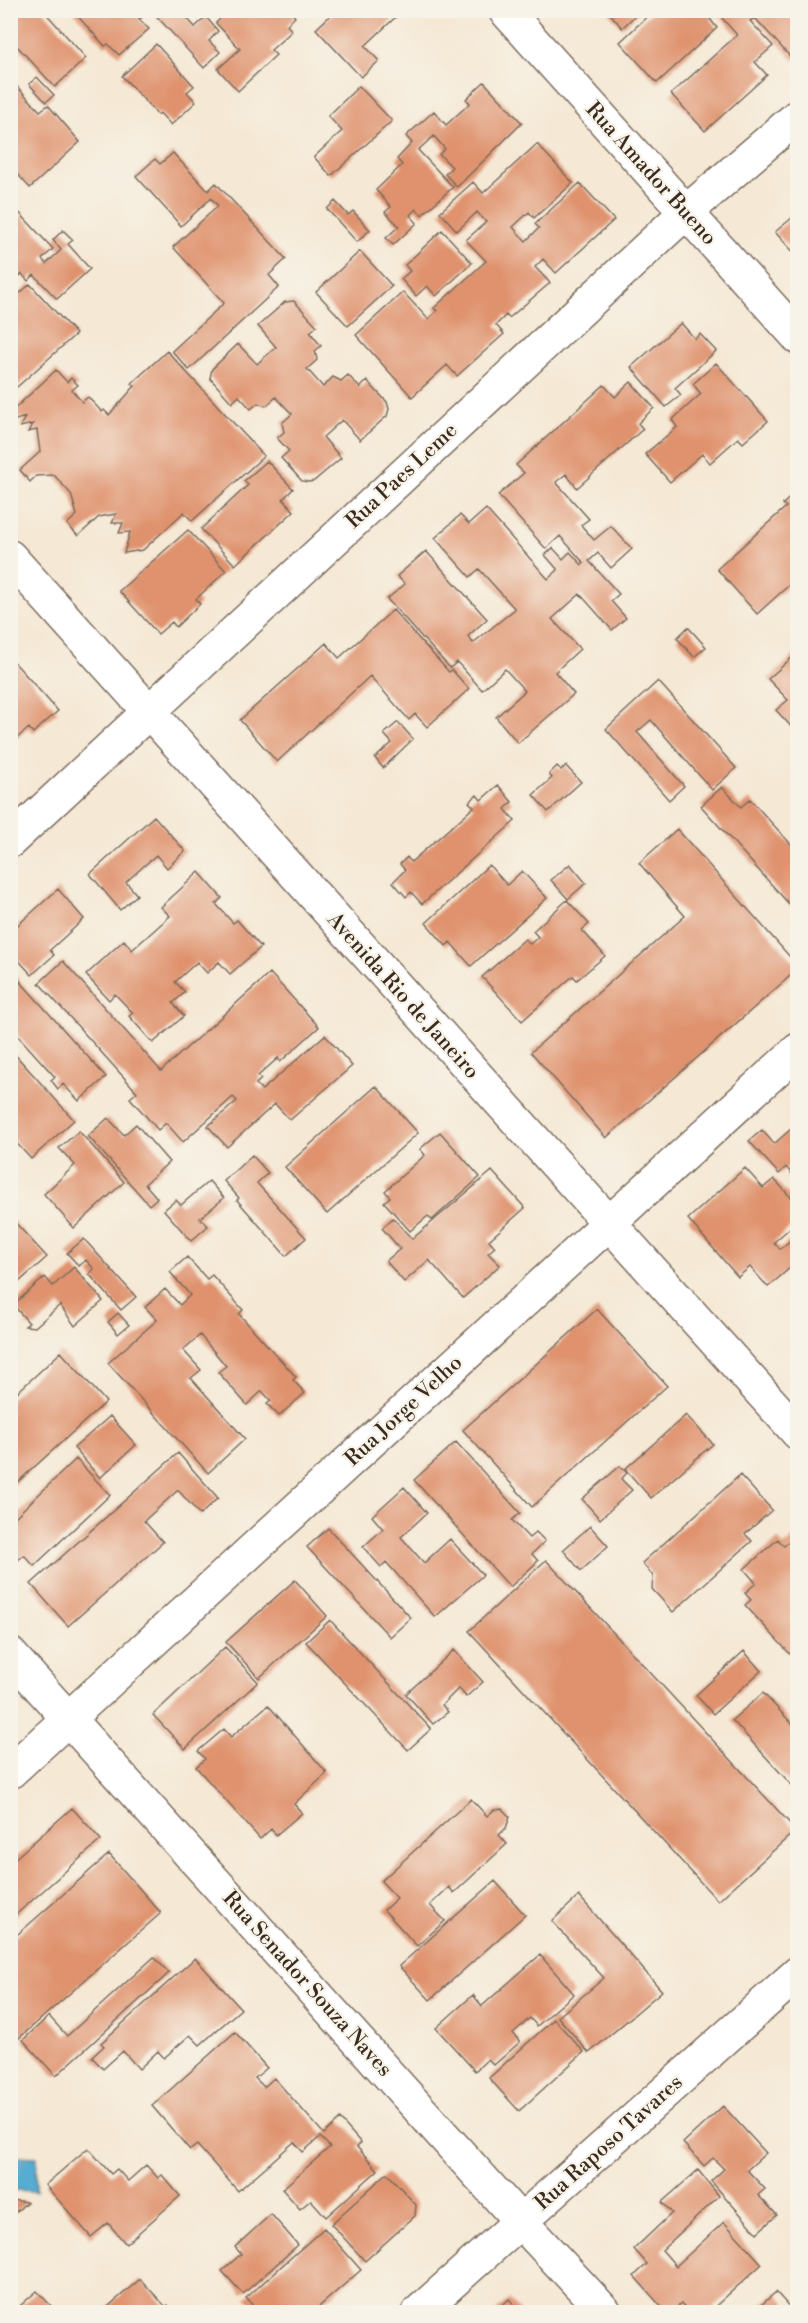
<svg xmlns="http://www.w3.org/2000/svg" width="808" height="2323" font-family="'Libre Bodoni',serif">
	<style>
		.water { fill: #56acd2; stroke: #486b78; stroke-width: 1.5 }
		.building { fill: #df926d }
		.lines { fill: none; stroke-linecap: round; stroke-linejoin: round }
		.minor-casing { stroke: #7c6c5e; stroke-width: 36 }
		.major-casing { stroke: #7c6c5e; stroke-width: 36 }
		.minor { stroke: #fff; stroke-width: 33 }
		.major { stroke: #fff; stroke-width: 33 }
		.labels { text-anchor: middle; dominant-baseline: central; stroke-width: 4.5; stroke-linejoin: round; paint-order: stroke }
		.street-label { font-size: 21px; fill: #3b2a1e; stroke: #f7f3e8 }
	</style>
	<rect width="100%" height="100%" fill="#f7f3e8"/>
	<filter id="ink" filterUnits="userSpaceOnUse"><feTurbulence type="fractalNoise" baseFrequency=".0167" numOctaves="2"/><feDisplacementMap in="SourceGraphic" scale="12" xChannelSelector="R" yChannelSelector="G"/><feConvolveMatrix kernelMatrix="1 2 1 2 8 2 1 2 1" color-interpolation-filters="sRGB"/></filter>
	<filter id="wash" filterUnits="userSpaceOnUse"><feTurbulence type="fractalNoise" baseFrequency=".008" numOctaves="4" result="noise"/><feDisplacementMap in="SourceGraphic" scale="24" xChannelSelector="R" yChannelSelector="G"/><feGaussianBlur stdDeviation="1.35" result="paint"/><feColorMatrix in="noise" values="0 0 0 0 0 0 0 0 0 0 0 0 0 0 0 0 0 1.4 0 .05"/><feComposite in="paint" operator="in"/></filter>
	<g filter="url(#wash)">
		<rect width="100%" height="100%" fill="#f5e8d4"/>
		<path class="water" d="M11,2156l26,1 -1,34 -25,-1z"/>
		<g id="blocks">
			<path class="building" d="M20,10h23l43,48 -31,29 -38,-41 -7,5v-32z
				M72,10h67l5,6 -5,3 10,10 -30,26 -11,-11 -3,2z
				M151,10h29l15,17 11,-10 12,14 -9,10 11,11 -16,16z
				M229,10h61l5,7 -8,8 5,6 -21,19 5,5 -38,36 -20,-22 22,-20 -24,-26z
				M336,10h67l-38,36 14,15 -18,16 -45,-48z
				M607,10h34l-19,18z
				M654,10h71l-7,7 -3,-3 -5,5 7,9 -60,55 -37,-41z
				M730,10h68v47l-4,4 -39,-43 -5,3 23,25 -18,16 12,13 -62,56 -34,-37 66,-59 -15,-17z
				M156,44l38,42 -7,6 9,10 -25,23 -11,-12 -2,2 -36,-39z
				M37,77l17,18 -8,7 -17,-18z
				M10,79l30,32 8,-6 32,37 -50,46 -20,-22z
				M484,82l38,41 -65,64 -12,-13 7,-7 -13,-13 6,-5 -11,-13 -16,14 35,37 -31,28 -6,-6 -6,6 7,8 -24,22 -7,-7 13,-12 -14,-14 6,-5 -15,-17 26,-25 -5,-6 15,-16 -6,-7 28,-25 12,14 24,-22 -4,-4z
				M359,86l33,35 -61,55 -17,-19 28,-26 -14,-15z
				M537,144l36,39 -39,35 -5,-6 -16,15 5,6 8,8 13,-13 -4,-4 45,-41 34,37 -58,53 -13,-14 -8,8 15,16 -41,35 -3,-3 -10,10 8,9 -47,42 -10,-11 -35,32 -56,-62 47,-43 25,27 9,-8 -3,-3 52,-47 -20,-21 20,-18 -9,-10 -20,19 -17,-19 33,-30 10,11z
				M173,153l35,38 8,-8 70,76 -17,16 10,12 -90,83 -17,-19 52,-48 -51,-56 45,-41 -7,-8 -30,28 -45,-50 19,-17 5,5z
				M335,201l13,14 5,-4 17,19 -13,12 -30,-33z
				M15,208l38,41 -11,10 4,5 15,-14 -8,-10 10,-10 10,10 -5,4 22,25 -33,30 -23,-24 -6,6 -6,-7 -5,4 -7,-8v-58z
				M798,213v44l-23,-25z
				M442,230l30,33 -36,33 -9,-10 -11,10 -15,-17 9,-8 -5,-6z
				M360,251l32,35 -44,40 -32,-34z
				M10,281l8,8 -8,7z
				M30,284l46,50 -59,53 -7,-7v-78z
				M294,301l23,25 -7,6 11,14 -6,5 2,9 -10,9 16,18 10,-10 8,4 7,-6 12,13 7,-7 20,21 2,7 -2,7 -27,24 -18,-20 -19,17 18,21 -27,23 -5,1 -7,-1 -21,-23 8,-7 -12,-13 7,-6 -2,-9 10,-9 -16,-17 -10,9 -8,-3 -7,6 -12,-13 -7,7 -22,-25 2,-9 26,-25 19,20 19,-17 -18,-21 27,-24z
				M681,323l14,16 5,-5 16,17 -41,37 6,7 -15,12 -35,-40z
				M167,351l97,105 -72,65 -8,-9 -41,38 -19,3 6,-21 -11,1 4,-10h-11l4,-9 -17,3 -21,19 -11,-12 10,-9 -6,-21 -17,-19 -18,1 -6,6 -10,-12 20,-18 -3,-22 -9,2 5,-8 -13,3 5,-10 -15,5 2,-11 44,-41 11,12 4,-4 7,7 -6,5 10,12 6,-5 14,15 2,-2 5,5 26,-29 -3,-3z
				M716,363l52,58 -25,22 -5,-5 -28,25 -8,-9 -32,28 -25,-28 32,-27 -5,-7 29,-26 -8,-10z
				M631,382l23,26 -16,15 5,6 -66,59 -11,-14 -10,8 33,37 -8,6 13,15 17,-14 21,23 -21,19 -13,-15 -9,8 30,33 -8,7 15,17 -14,12 -32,-36 -28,25 28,30 -25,23 19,22 -56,49 -22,-26 29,-26 -20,-22 -23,21 -25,-28 -7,6 -63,-69 18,-15 -8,-8 29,-25 61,68 -19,17 5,7 42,-34 -36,-40 -9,8 -35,-39 25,-23 9,9 17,-15 62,70 10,-9 -13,-15 8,-7 10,11 7,-7 12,13 2,-2 -24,-27 -14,13 -48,-54 26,-22 -8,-8 88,-80 11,12z
				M267,461l26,28 -10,10 11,12 -59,54 -34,-36 47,-44 -4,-4z
				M798,490v87l-41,37 -40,-45 69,-62 -3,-3z
				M188,530l38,41 -30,28 4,5 -24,23 -4,-5 -14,12 -39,-43z
				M393,610l56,62 3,-2 17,19 -42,38 -12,-13 -6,6 -39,-44 -93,86 -37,-42 86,-77 13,15z
				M688,627l18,20 -12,10 -17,-19z
				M796,654l2,2v78l-22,-24 12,-10 -20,-21z
				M14,662l44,49 -25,22 -4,-5 -19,16v-79z
				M658,681l78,87 -24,22 -61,-70 -14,12 47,54 -15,14 -63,-71z
				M398,722l15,17 -30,29 -8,-10 17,-15 -8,-9z
				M557,766l4,4 5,-4 15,16 -33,30 -15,-17 19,-17 -3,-4z
				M498,785l14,17 -7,7 10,12 -93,83 -11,-12 -5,5 -13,-15 12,-12 -5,-6 7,-7 4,5 63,-55 -5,-5 8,-7 4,5z
				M722,787l19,20 9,-8 48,53v62l-97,-108z
				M154,816l31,35 -18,17 -11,-13 -30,27 11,13 -17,15 -30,-36z
				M677,829l121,137v3l-192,169 -75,-86 154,-136 -46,-53z
				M570,864l16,19 -18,16 -17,-19z
				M489,865l18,20 15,-14 25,27 -76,68 -21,-24 -4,4 -20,-23z
				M199,872l23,26 -6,6 17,19 4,-3 24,27 -31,27 -11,-12 -12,11 -10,-11 -22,20 10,10 -12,11 11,13 -31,27 -24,-27 4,-3 -18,-19 -6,6 -23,-25 38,-35 8,10 38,-34 -9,-9z
				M58,889l26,30 -34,31 4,5 -22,20 -22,-24v-19z
				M567,900l22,24 -7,6 23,26 -28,24 -4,-4 -51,45 -40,-44 43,-38 5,5 8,-7 -5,-6z
				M63,961l98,110 109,-98 49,54 -39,35 -2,-4 -20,18 3,3 -5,5 6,6 63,-55 27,31 -62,54 -15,-16 -48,43 -19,-21 29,-25 -4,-4 -50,45 -17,-19 -8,7 -28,-32 7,-6 -98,-109z
				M10,970l96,107 -27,24 -16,-17 -5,5 -7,-9 4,-3 -45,-50z
				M10,1049l64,71 -43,39 -21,-23z
				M376,1086l42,47 -91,81 -42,-47z
				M108,1118l16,17 12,-11 33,38 -24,22 12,14 -8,7 -61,-69z
				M798,1123v58l-12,-14 -7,7 -30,-33 13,-11 12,14z
				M79,1131l45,51 -50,46 -30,-34 31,-29 -16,-17z
				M440,1132l40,45 -48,43 -4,-4 -18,15 -26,-29 6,-5 -5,-6 40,-36 -5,-6z
				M252,1155l16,18 -11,10 49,55 -20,18 -49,-56 2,-2 -15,-17z
				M745,1168l18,20 11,-9 24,26v16l-24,21 6,7 18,-15v27l-30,26 -18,-20 -12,10 -50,-58z
				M492,1171l33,37 -36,32 6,7 -7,6 12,12 -37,33 -34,-38 -25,22 -18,-21 14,-12 -18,-21 11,-10 19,21z
				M209,1181l15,17 -24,20 8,8 -17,15 -27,-31 12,-10 5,5z
				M10,1217l37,40 -37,33z
				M84,1239l52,58 -15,13 -32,-36 5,-5 -8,-9 -7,6 -12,-13z
				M187,1257l20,22 5,-4 31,35 -4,4 57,63 -3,3 12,13 -26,23 -12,-12 4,-3 -9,-10 -15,14 -29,-33 8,-6 -26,-31 -17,15 18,20 -10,8 54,61 -37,34 -100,-110 49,-43 -12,-13 20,-18 15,16 10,-10 -20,-23z
				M74,1267l29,34 -28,25 -15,-21 -25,22 -10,-1 4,-3 -16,-18 32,-28 8,9z
				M597,1309l70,77 -135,121 -69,-77z
				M118,1313l11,12 -11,9 -10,-12z
				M61,1352l45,50 -96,87v-90z
				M686,1415l27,29 -62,54 -26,-29z
				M110,1416l26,29 -36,33 -26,-30z
				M456,1442l64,71 -8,7 17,18 7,-6 9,9 -13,13 6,7 -28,26 -96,-107z
				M178,1453l40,45 -18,17 -22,-25 -34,31 19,21 -95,84 -37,-42z
				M76,1459l34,36 -76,71 -10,-11 -7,6 -7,-6v-41l4,4z
				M620,1466l7,7 -6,6 11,11 -32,29 -18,-20z
				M740,1475l32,35 -27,24 7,7 -79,71 -21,-23 1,-13 -11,-13z
				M404,1487l23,26 -26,24 23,26 26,-24 33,36 -48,42 -49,-55 -5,5 -18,-20 20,-18 -11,-13z
				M590,1526l18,20 -27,25 -18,-21z
				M328,1528l83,90 -21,19 -83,-90z
				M798,1533v118l-3,-2 -5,5 -45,-49 6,-5 -6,-7 11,-10 -12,-14 34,-30 6,7z
				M546,1560l250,270 -78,71 -249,-270z
				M295,1580l32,36 -68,62 -33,-36z
				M330,1620l101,109 -23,21 -102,-108z
				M225,1647l33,35 -73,67 -32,-34z
				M454,1650l29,32 -17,15 -7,-9 -17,17 6,7 -15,12 -27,-30z
				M744,1651l17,20 -48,43 -17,-19z
				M763,1693l35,37v62l-66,-72z
				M268,1705l59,68 -33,31 8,9 -26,22 -5,-6 -11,10 -64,-72 9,-8 -7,-8 26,-22 7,8z
				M471,1799l16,17 7,-6 8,-1 8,8 -4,11 -7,7 8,9 -53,49 -5,-6 -19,18 15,16 -28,25 -33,-36 13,-12 -16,-17z
				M72,1808l29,32 -89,78 -2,-55z
				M109,1854l52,59 -143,126 -8,-8v-90z
				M495,1881l30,34 -95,85 -31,-34z
				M579,1896l83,95 -73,62 -31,-36 46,-39 -52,-57z
				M540,1955l34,39 -37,32 -7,-8 -17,15 7,9 -26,23 -6,-6 -13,12 -39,-43 37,-33 9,11z
				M154,1957l15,16 -113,103 -33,-36 26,-24 18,20z
				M195,1958l46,51 -41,36 -10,-10 -26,23 -6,-7 -19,18 -16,-18 -20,18 -11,-12 12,-11 -3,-3z
				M554,2019l30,33 -65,59 -30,-33z
				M235,2032l32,36 -12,10 9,9 10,-9 50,56 16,-15 21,24 -4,4 21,23 -52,47 -15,-17 -11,9 -18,-20 48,-42 -10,-10 -17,15 -9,-10 -56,49 -41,-46 -7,5 -38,-44z
				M723,2106l43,47 -19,17 18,19 -7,6 19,20 -20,18 -46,-52 13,-12 -11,-11 -9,8 -21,-23z
				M88,2148l23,26 6,-5 11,12 18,-16 12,13 4,-3 18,21 -54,48 -18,-21 -17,14 -46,-52z
				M698,2170l21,26 -57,54 14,16 48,-44 38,42 -53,48h-21l-7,-8 -10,8h-5l-32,-36 13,-12 -13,-15 38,-36 -10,-11z
				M387,2173l29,32 -1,11 -50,45 -34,-37z
				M10,2200l17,2 -17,15z
				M271,2214l27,31 -55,49 -21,-23 19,-17 -6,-7z
				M324,2228l37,42 -48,42h-54l-13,-14z
				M140,2279l26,28 2,-2 6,7h-72z
				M37,2291l20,21h-44z
				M776,2292l18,20h-41z
				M509,2299l12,13h-26z"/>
		</g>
	</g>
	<g filter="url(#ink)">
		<use href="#blocks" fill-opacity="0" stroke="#7c6c5e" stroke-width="1.5"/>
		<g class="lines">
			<g class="minor-casing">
				<path id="minor" d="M505,10l293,327
					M10,557l788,876
					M10,841l675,-628 113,-97
					M10,1772l788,-722
					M419,2312l379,-339"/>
			</g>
			<g class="major-casing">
				<path id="major" d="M10,1654l511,568 84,90"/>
			</g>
			<use href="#minor" class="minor"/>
			<use href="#major" class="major"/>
		</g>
	</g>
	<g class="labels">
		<g class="street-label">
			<text transform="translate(651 174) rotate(48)">Rua Amador Bueno</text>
			<text transform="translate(402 476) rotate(-43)">Rua Paes Leme</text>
			<text transform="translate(403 996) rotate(48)">Avenida Rio de Janeiro</text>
			<text transform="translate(404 1411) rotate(-43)">Rua Jorge Velho</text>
			<text transform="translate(307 1984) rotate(48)">Rua Senador Souza Naves</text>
			<text transform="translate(609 2143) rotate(-42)">Rua Raposo Tavares</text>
		</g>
	</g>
	<rect width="808" height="2323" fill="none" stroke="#f7f3e8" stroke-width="36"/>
</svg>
